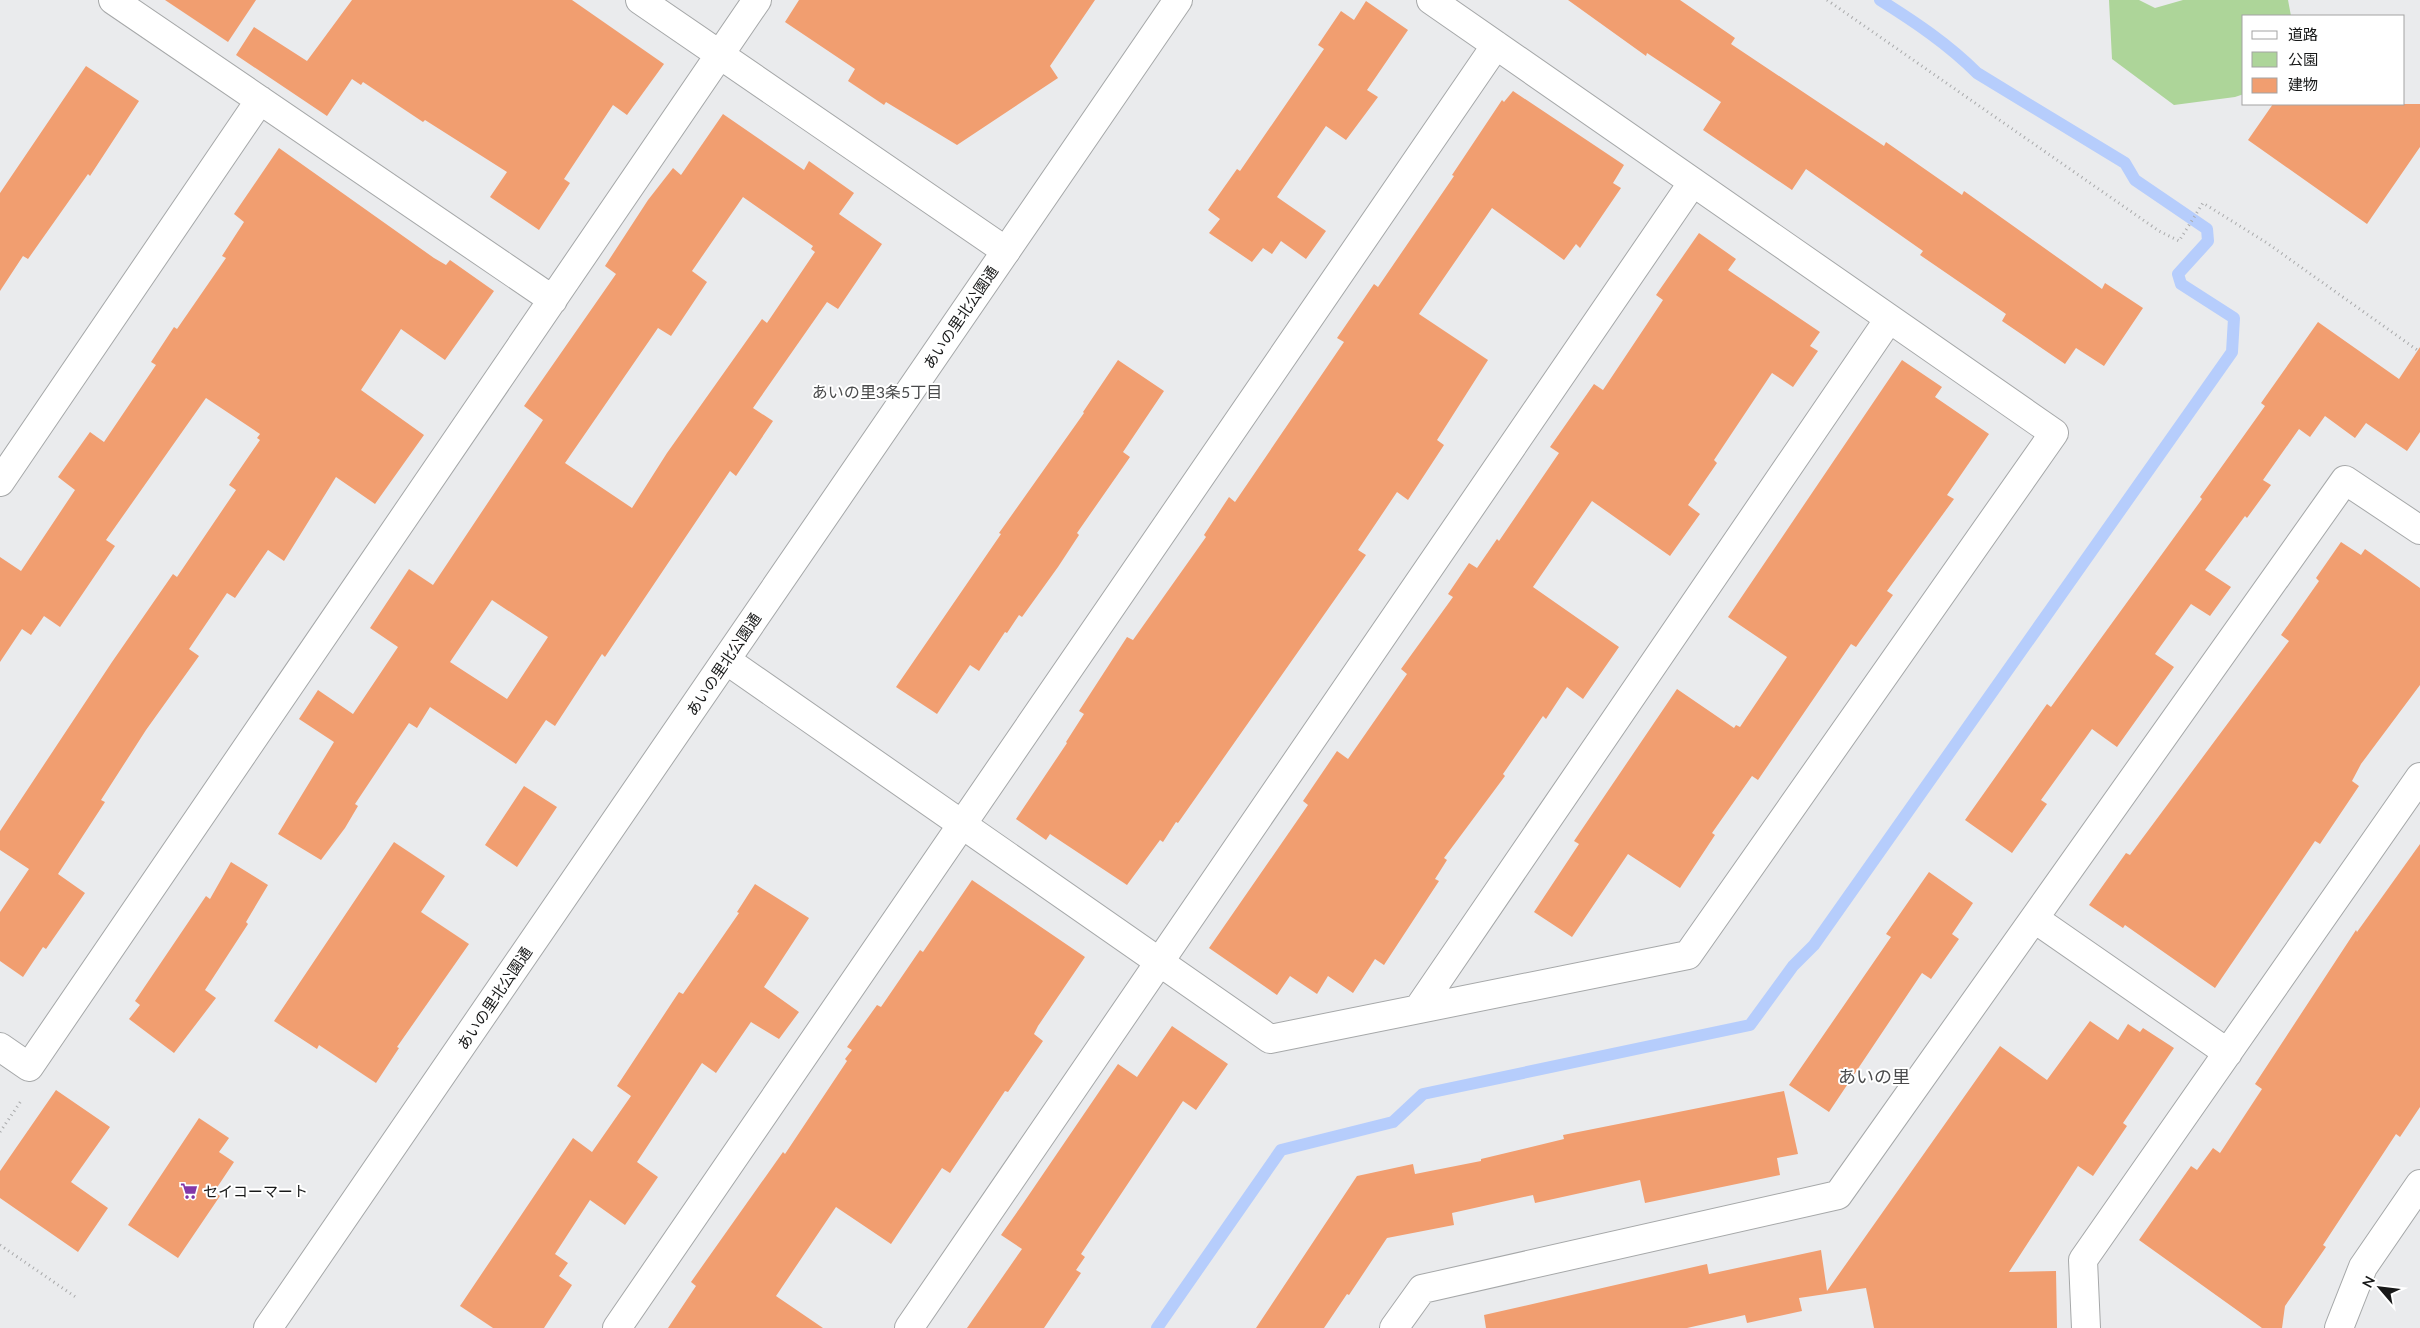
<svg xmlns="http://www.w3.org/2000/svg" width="2420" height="1328" font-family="Lato,'Noto Sans JP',sans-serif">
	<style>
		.green { fill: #add599 }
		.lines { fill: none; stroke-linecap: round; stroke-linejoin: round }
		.stream { stroke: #b6cdfc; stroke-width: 12 }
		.building { fill: #f19e70; fill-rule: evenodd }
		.minor-casing { stroke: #a6a8a9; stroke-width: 30 }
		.tertiary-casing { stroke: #a6a8a9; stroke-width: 30 }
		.path { stroke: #a9aaab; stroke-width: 3; stroke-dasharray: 1 4; stroke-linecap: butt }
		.minor { stroke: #fff; stroke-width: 28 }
		.tertiary { stroke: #fff; stroke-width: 28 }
		.labels { text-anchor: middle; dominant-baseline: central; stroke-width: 4; stroke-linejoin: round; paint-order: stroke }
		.street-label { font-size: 15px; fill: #181919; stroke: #fff }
		.poi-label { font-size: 15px; fill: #181919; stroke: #fff; text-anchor: start }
		.neighbourhood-label { font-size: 16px; fill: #4a4b4c; stroke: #fff }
		.quarter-label { font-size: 18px; fill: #4a4b4c; stroke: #fff }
	</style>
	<rect width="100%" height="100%" fill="#eaebed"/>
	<path class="green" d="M2109,0h30l16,8 28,-8h105l3,16h-47v78l-9,3 -61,8 -62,-46z"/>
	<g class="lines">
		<path class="stream" d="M1157,1328l124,-178 112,-28 30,-28 327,-69 43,-59 21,-21 418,-593 2,-34 -53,-34 -3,-10 30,-33 -1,-12 -72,-49 -10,-17 -148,-90c-29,-29 -62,-51 -97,-73"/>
	</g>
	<path class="building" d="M165,0h91l-28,42z
		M352,0h220l92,64 -37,51 -14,-10 -49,74 6,4 -31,47 -49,-33 17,-25 -82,-52 -2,2 -60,-40 -2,3 -9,-6 -25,37 -91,-61 18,-28 53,34z
		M799,0h296l-45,66 8,12 -101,67 -71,-43 -2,3 -36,-24 7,-12 -70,-47z
		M1568,0h112l55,38 -4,6 153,102 2,-4 76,53 2,-4 138,98 3,-6 38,25 -39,58 -28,-18 -11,16 -63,-43 4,-7 -86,-59 3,-4 -117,-82 -14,21 -89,-60 18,-28 -74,-49 -1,3z
		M1366,1l42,29 -41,60 11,7 -32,43 -20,-14 -49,71 49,34 -20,28 -25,-18 -9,13 -9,-6 -11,14 -43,-29 11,-14 -12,-9 29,-41 3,2 84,-122 -6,-4 23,-34 13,9z
		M86,66l53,35 -49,75 -2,-2 -60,85 -5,-3 -23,35v-98z
		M1513,91l111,74 -11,18 8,5 -41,60 -4,-4 -12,16 -72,-52 -73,106 69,46 -51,80 7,5 -36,55 -11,-8 -39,58 8,5 -188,268 -2,-1 -13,20 -3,-2 -33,45 -77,-51 -4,6 -30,-21 51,-76 -1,-1 18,-28 -5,-3 48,-74 6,3 73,-103 -2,-2 25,-38 6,5 109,-160 -7,-4 37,-54 4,3 76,-111 -2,-1 50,-75 2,2z
		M2273,104h147v43l-53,77 -119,-84z
		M723,114l81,56 5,-9 45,32 -15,21 43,30 -44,65 -11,-7 -74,106 20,13 -37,55 -6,-5 -125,186 -3,-3 -47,72 -9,-6 -30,44 -86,-57 -13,21 -8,-5 -54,81 3,2 -13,22 -24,32 -43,-26 56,-92 -35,-23 19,-29 35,24 45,-67 -28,-19 39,-59 24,16 110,-165 -19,-14 92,-132 -11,-8 43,-66 25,-32 8,7zM743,197l70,49 -2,3 4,3 -48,71 -5,-4 -95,134 -35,55 -67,-45 93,-135 13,8 36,-54 -15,-11zM492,600l56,37 -41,62 -57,-37z
		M279,148l155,110 12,7 4,-5 44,31 -49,69 -44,-31 -40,61 63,45 -49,69 -39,-27 -52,84 -16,-11 -33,48 -8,-5 -38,56 10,7 -53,74 -45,70 4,2 -47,72 27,19 -39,56 -3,-2 -20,30 -23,-16v-49l29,-43 -29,-19v-19l112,-169 61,-88 4,3 59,-87 -7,-5 31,-45 -3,-2 3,-4 -54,-36 -100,142 9,6 -55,81 -16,-11 -13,19 -9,-6 -22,33v-105l21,14 54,-81 -17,-13 32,-45 14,10 52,-77 -5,-3 23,-35 3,2 49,-71 -4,-2 22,-34 -10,-8z
		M1699,233l37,26 -8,11 92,62 -10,14 8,5 -25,36 -21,-14 -58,87 3,3 -29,42 12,9 -30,42 -78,-55 -59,86 86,60 -36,52 -16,-12 -21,32 -3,-3 -40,58 2,2 -61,82 3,2 -12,19 4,2 -55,84 -9,-6 -22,34 -25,-17 -11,18 -27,-18 -13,19 -68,-47 99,-143 -5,-4 34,-50 11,8 59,-85 -6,-5 52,-72 -5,-3 21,-31 8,5 20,-29 2,2 60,-88 -9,-6 44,-63 9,6 60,-90 -7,-5z
		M2318,322l81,57 21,-32v85l-13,19 -41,-28 -11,15 -30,-22 -15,21 -11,-8 -36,51 8,5 -24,33 -2,-2 -40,54 26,17 -21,29 -19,-12 -36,50 19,13 -57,80 -25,-18 -51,71 6,4 -35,49 -47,-33 82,-116 4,3 151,-208 -2,-2 65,-91 -4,-3z
		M1118,360l46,31 -41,61 7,5 -53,76 2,2 -21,32 -36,50 -3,-2 -12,18 -2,-1 -26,39 -9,-6 -33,49 -41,-27 105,-153 -2,-1 85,-120 -1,-1z
		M1902,360l40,27 -7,10 54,37 -42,61 7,4 -67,92 6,4 -37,52 -5,-3 -93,136 -6,-4 -40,57 3,2 -35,53 -52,-34 -56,83 -38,-25 45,-68 -5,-3 103,-152 57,39 2,-3 4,2 47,-70 -59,-40z
		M2341,542l20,13 4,-6 55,39v97l-59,79 -9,17 7,5 -39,58 -5,-3 -100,147 -90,-63 -2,3 -34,-23 37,-52 4,2 159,-214 -8,-6 38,-54 -3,-3z
		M524,786l33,21 -40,60 -32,-22z
		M394,842l51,34 -24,36 48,32 -72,103 2,1 -23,35 -57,-38 -2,4 -43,-28z
		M2420,844v263l-20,30 -4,-3 -73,111 3,2 -41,59 -3,22h-20l-123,-88 52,-74 6,4 16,-22 7,5 42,-64 -7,-5 101,-154 1,2z
		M231,862l37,23 -22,37 2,2 -43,66 11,8 -42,55 -45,-34 11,-14 -5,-4 71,-105 4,3z
		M1929,872l44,31 -21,31 7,5 -28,40 -9,-6 -93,139 -40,-27 102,-148 -5,-3z
		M972,880l113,77 -47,69 -4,8 9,7 -35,51 -3,-1 -55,82 -8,-5 -51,76 -55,-37 -60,89 47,32h-155l28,-42 -5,-4 92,-130 2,2 62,-93 -2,-2 7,-9 -5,-3 30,-42 4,2 39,-57 3,2z
		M755,884l54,34 -45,69 35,25 -20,27 -28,-17 -35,51 -14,-10 -65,99 21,15 -33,48 -35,-25 -35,54 13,9 -9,13 13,9 -28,43h-51l-33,-22 113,-168 19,14 39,-56 -14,-10 62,-94 4,2 56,-81 -2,-1z
		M2090,1021l28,19 10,-16 12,8 3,-4 31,20 -51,75 4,3 -34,50 -15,-10 -69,106 47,-1 1,57h-183l-8,-40 -67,10 3,13 -55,12 -2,-8 -58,13h-201l-2,-13 79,-18 144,-33 2,10 112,-24 6,41 173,-245 47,34z
		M1172,1026l56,38 -32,46 -13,-9 -102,153 4,3 -9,13 5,3 -37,55h-77l55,-79 -21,-14 21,-30 96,-141 19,13z
		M56,1090l54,37 -39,55 37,26 -30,44 -78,-54v-27z
		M1784,1091l14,63 -21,4 3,17 -135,28 -5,-23 -105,23 -2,-8 -81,18 2,12 -67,13 -38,57 -2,-1 -23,34h-68l101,-152 56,-12 2,10 66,-13v-2l83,-20 -1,-4z
		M199,1118l30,20 -10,14 15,10 -20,30 6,4 -42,62 -50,-33z"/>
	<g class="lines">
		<g class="minor-casing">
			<path id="minor" d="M113,0l440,300
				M640,0l366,251
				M0,482l260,-382
				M726,660l544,379 418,-84 366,-522 -623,-433
				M2035,919l193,134
				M1418,1009l471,-690
				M0,1047l29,20 728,-1067
				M617,1328l879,-1283
				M909,1328l784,-1146
				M1394,1328l28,-39 416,-94 507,-715 75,50
				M2086,1328l-3,-68 337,-483
				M2339,1328l24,-61 57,-83"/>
		</g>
		<g class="tertiary-casing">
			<path id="tertiary" d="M268,1328l910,-1328"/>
		</g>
		<path class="path" d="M1827,0l332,231 20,10 24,-38 64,40 153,109
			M0,1132l21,-31
			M0,1245l77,53"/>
		<use href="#minor" class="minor"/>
		<use href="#tertiary" class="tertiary"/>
	</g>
	<defs>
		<g id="supermarket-bare" transform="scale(1.35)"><path d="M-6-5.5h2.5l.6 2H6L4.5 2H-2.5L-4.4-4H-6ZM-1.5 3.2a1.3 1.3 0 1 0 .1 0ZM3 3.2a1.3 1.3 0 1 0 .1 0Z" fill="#8337a8" stroke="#fff" stroke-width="2.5" paint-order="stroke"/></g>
	</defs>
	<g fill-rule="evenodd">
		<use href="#supermarket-bare" x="189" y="1191"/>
	</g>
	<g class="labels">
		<g class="street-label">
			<text transform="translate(960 317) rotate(-56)">あいの里北公園通</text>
			<text transform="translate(723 664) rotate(-56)">あいの里北公園通</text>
			<text transform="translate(494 998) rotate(-56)">あいの里北公園通</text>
		</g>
		<g class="poi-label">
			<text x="203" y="1191">セイコーマート</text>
		</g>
		<g class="neighbourhood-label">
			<text x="877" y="391">あいの里3条5丁目</text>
		</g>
		<g class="quarter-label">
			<text x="1874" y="1076">あいの里</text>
		</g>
	</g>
	<rect x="2242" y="15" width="162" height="90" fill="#ffffff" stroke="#a3a3a3"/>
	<rect x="2252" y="31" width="25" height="8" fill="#ffffff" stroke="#a3a3a3"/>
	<text x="2288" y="40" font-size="15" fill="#181919">道路</text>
	<rect x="2252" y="52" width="25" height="15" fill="#add599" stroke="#a3a3a3"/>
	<text x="2288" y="65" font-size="15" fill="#181919">公園</text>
	<rect x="2252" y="78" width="25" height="15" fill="#f19e70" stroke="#a3a3a3"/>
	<text x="2288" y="90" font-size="15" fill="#181919">建物</text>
	<g transform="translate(2380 1288) rotate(298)" stroke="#ffffff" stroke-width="4" paint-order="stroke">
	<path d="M0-4L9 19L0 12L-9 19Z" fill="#181919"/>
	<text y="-8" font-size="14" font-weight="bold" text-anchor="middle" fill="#181919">N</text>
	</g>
</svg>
